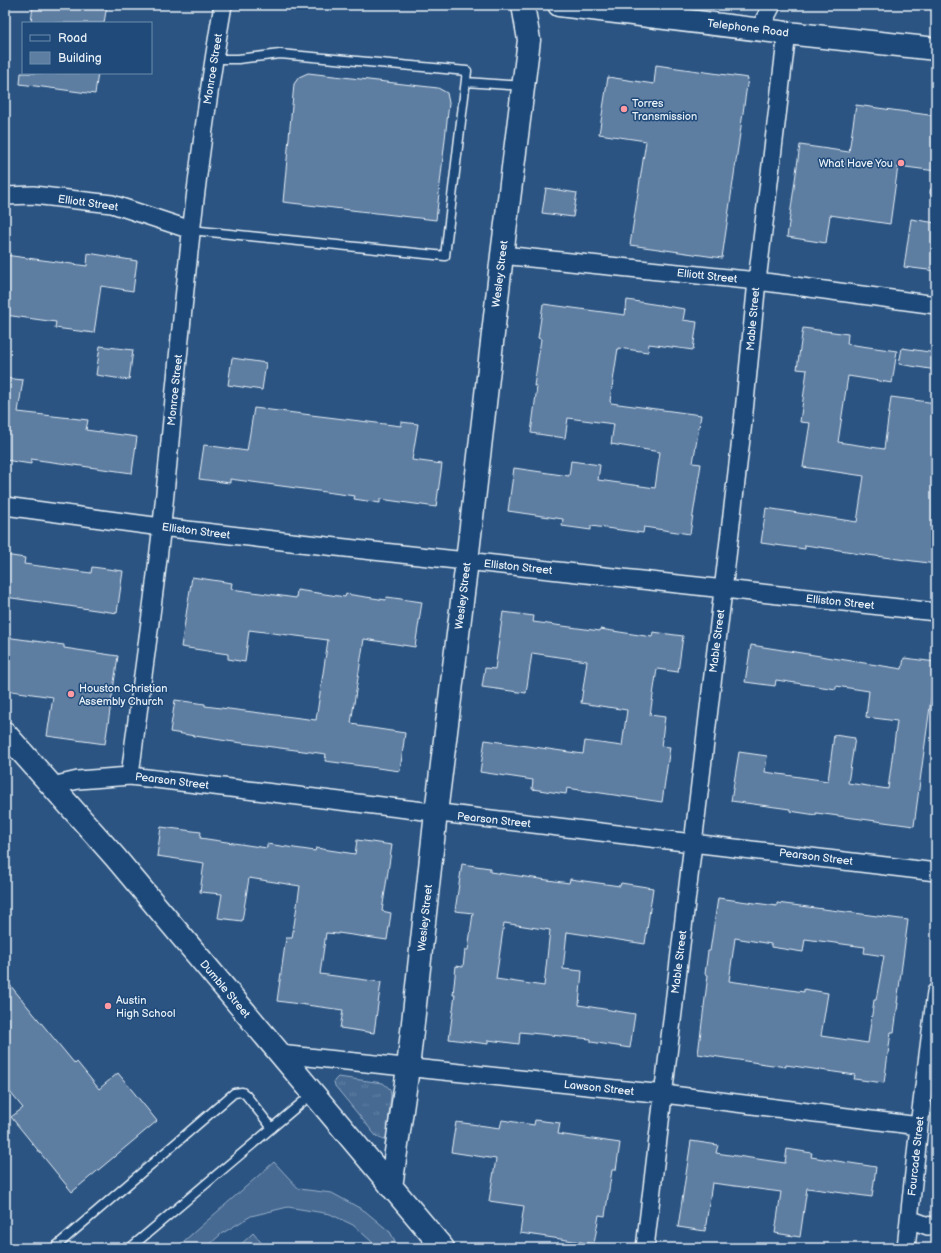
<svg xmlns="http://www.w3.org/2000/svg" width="941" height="1253" font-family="'Balsamiq Sans',sans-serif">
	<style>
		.grass { fill: url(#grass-tufts); stroke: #98aec6 }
		.garden { fill: #476b93; stroke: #98aec6 }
		.building { fill: #5d7da1; stroke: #e8f1f8; fill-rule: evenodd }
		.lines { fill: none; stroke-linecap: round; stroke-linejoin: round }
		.lane-casing { stroke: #e8f1f8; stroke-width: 11 }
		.street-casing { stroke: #e8f1f8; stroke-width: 20 }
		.secondary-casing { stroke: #e8f1f8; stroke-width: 25 }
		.lane { stroke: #1f4a7a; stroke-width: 8 }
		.street { stroke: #1f4a7a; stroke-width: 17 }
		.secondary { stroke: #1f4a7a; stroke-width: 22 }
		.poi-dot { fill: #ff9aa2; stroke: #1f4a7a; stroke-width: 1.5 }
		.labels { text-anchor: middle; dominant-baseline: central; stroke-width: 3; stroke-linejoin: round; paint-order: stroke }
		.street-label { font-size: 11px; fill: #e8f1f8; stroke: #1f4a7a }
		.poi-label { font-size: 11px; fill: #e8f1f8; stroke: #1f4a7a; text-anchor: start }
	</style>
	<defs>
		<pattern id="grass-tufts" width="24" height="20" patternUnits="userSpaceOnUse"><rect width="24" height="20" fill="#476b93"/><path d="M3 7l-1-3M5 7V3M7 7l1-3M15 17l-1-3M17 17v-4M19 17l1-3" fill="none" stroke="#6281a3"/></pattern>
	</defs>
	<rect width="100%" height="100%" fill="#2b5482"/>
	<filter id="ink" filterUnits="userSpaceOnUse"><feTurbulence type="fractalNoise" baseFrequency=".025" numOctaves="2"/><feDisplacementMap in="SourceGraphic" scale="8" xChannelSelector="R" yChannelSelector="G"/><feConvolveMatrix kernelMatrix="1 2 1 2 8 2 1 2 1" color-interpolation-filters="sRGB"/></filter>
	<g filter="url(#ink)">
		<path class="grass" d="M338,1077l45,6 7,6 1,6 -4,41 -3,4 -8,-4 -41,-50 -1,-5z"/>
		<path class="garden" d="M274,1162l25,27 33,4 33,18 25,21 9,16h-22l-6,-7 -18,-16 -23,-11 -42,-7 -37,9 -30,18 -15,14h-30z
			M253,1233l13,15h-29z"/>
		<path class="building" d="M33,5h74l-3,18h-73z
			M656,65l92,13 -26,180 -92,-13 16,-104 -47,-7 9,-57 46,7z
			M21,73h77l-3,21 -75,-10z
			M308,73l130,15 9,5 2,10 -13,117 -153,-18 11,-118 5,-7z
			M856,105l80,11v55l-38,-5 -8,58 -60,-9 -4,28 -39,-6 13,-92 49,7z
			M546,188l31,5 -4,24 -31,-4z
			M911,219l25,4v48l-32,-4z
			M88,253l49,8 -4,30 -32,-5 -7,47 -39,-5 1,-6 -51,-7v-60l82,11z
			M627,300l58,9 -2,11 14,2 -4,28 -44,-6 -1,8 -30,-4 -8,53 1,2 90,12 -8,48 8,1 -11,70 -46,-7 -1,6 -52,-7v4l-29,-4 1,-7 -55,-8 6,-43 55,8 2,-15 29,4 -2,15 57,8 5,-36 -49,-8 3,-20 -46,-6 -3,20 -34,-5 6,-46 -3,-1 7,-47 -3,-1 5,-34 82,11z
			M803,328l45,6 -1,10 50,7 -5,32 -44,-7 -10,66 46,7 7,-52 45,6v161l-83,-11v-1l-48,-7v4l-44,-6 5,-35 91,14 7,-46 -61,-9 7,-44 -10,-1 7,-52 -10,-1z
			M100,346l33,4 -4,30 -33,-5z
			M902,348l34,5v17l-37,-6z
			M232,358l34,5 -4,27 -34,-5z
			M5,378l18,2 -5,32 70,8 -2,10 51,7 -5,36 -101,-14v5l-26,-4z
			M254,408l147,18v-4l17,2 -6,36 30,4 -6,43 -56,-8v4l-26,-4 1,-3 -125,-17v4l-31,-4 5,-34 43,6z
			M5,555l20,3 -1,6 67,9 1,-6 31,4 -6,42 -112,-16z
			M192,577l40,6 -1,6 65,9 1,-8 48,7 1,-3 40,6 1,-3 35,5 -7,45 -51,-8 -13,84 7,1v2l47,7 -5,38 -75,-10 1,-7 -99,-13 -57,-9 5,-32 30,4v2l111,14 12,-80 -79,-10 -4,32 -17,-3v-5l-47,-7z
			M503,612l31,4 -1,6 67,9v-2l52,8 1,-5 30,4 -5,36 -21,-3 -7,46 15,2 -4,29 9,1 -8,55 -95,-14 -1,6 -34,-5 1,-9 -53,-8 5,-32 98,14 2,-13 37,5 5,-36 -46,-7 6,-42 -55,-8 -6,40 -44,-6 3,-19 10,1z
			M5,637l59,8v3l54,8 -13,88 -58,-8 6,-39 -48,-7z
			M751,645l151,24 2,-11 32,4 -22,164 -98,-13v2l-26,-4v-2l-59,-8 8,-49 28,4 -2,16 63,9 6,-46 21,3 -7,45 40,6 9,-68 -31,-4 3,-26 -33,-5v3l-60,-9 -1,6 -30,-4z
			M161,827l40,5 -1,6 67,10v-4l48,7 1,-3 39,6 2,-14 35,5 -10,66 9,2 -4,27 -49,-7v1l-12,-1 -6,41 61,8 -7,51 -34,-5 3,-18 -66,-9 9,-63h6l8,-52 -51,-8 -7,43 -24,-3 4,-24 -22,-2 4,-29 -47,-7z
			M462,864l28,4v4l79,11 1,-4 50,7 1,-3 32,5 -8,56 -78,-12 -4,37 19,2 -3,34 56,9 -5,34 -39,-6v-3l-71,-7 -1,12 -31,-4v4l-39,-5 6,-44h-2l3,-29 7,1 2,-17h3l5,-37 -18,-2zM504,923l46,7 -6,56 -48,-7z
			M718,898l59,8v-3l131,17 -11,83h1l-4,29h-3l-7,51 -30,-4 1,-4 -69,-10v2l-88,-13 10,-79 -3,-1 3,-23h2zM735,938l36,6v3l32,5 2,-13 60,8 -1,6 20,3 -8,44h-2l-6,43 -47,-7 7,-43 -24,-4v3l-75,-11z
			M5,979l70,85 2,-2 22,27 19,-16 39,48 -85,71 -61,-75 12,-9 -18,-22z
			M502,1120l32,5 1,-5 25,3 -2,11 62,9 -4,27h-4l-7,46 -6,-1 -5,29 -74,-11 4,-27 -35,-5 7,-42 -45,-7 5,-30 44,6z
			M691,1141l27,4 -2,8 69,10 2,-14 25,4 -1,4 65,10 -4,30 -65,-9 -7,49 -25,-4 6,-41 -69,-9 -7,48 -27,-4z"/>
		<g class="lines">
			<g class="lane-casing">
				<path id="lane" d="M466,82l57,4
					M935,192l1,1
					M191,230l254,26 22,-185 -187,-17 -42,5h-24
					M54,1248l180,-155 8,-1 4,3 26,33
					M130,1248l182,-154"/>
			</g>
			<g class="street-casing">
				<path id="street" d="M759,30l13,-25
					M5,196l28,-1 79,9 79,26
					M502,255l255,26 179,24
					M5,506l156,21 139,16 636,69
					M130,776c10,-84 23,-168 32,-252 17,-173 31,-347 61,-519
					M52,786l26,-6 52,-4 806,96
					M279,1054l385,40 255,32
					M909,1219l19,7 8,-1
					M645,1248l98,-826 14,-141 30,-248
					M906,1248l13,-122 17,-134"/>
			</g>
			<g class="secondary-casing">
				<path id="secondary" d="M559,5l228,28 149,16
					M5,733l110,124 328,391
					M391,1187l17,-119 28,-255 31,-252 35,-306 27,-215 -6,-35"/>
			</g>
			<use href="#lane" class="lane"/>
			<use href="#street" class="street"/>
			<use href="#secondary" class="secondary"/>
		</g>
	</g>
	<g class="poi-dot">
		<circle cx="624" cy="109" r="4"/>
		<circle cx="901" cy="163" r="4"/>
		<circle cx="71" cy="694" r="4"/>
		<circle cx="108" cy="1006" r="4"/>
	</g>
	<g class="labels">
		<g class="street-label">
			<text transform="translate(748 28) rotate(7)">Telephone Road</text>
			<text transform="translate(213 69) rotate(-81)">Monroe Street</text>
			<text transform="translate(88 203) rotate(8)">Elliott Street</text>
			<text transform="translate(500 274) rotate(-83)">Wesley Street</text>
			<text transform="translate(707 276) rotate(6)">Elliott Street</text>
			<text transform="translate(753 319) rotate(-85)">Mable Street</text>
			<text transform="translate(175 390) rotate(-84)">Monroe Street</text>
			<text transform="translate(196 531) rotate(7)">Elliston Street</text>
			<text transform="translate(518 567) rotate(6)">Elliston Street</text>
			<text transform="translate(463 596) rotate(-83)">Wesley Street</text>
			<text transform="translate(840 602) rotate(6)">Elliston Street</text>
			<text transform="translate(717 641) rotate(-83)">Mable Street</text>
			<text transform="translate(172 781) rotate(7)">Pearson Street</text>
			<text transform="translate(494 820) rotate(6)">Pearson Street</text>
			<text transform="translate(816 857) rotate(7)">Pearson Street</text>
			<text transform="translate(425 918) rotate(-84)">Wesley Street</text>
			<text transform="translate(679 962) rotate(-83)">Mable Street</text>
			<text transform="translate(225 989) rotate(50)">Dumble Street</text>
			<text transform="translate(599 1088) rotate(6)">Lawson Street</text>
			<text transform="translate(916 1156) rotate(-84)">Fourcade Street</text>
		</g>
		<g class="poi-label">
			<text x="632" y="103">Torres<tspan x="632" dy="13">Transmission</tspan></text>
			<text x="893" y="163" text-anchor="end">What Have You</text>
			<text x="79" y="688">Houston Christian<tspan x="79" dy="13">Assembly Church</tspan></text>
			<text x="116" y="1000">Austin<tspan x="116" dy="13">High School</tspan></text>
		</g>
	</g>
	<rect width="941" height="1253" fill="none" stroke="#1f4a7a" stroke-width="20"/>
	<rect x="10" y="10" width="921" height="1233" fill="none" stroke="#e8f1f8" stroke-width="1.5" filter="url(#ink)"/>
	<rect x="22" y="22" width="130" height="52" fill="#1f4a7a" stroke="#6f8dac"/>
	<rect x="30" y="35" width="20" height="6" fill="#1f4a7a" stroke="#6f8dac"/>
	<text x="58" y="42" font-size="12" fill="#e8f1f8">Road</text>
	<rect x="30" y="52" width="20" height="12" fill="#5d7da1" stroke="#6f8dac"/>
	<text x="58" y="62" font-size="12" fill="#e8f1f8">Building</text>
</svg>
